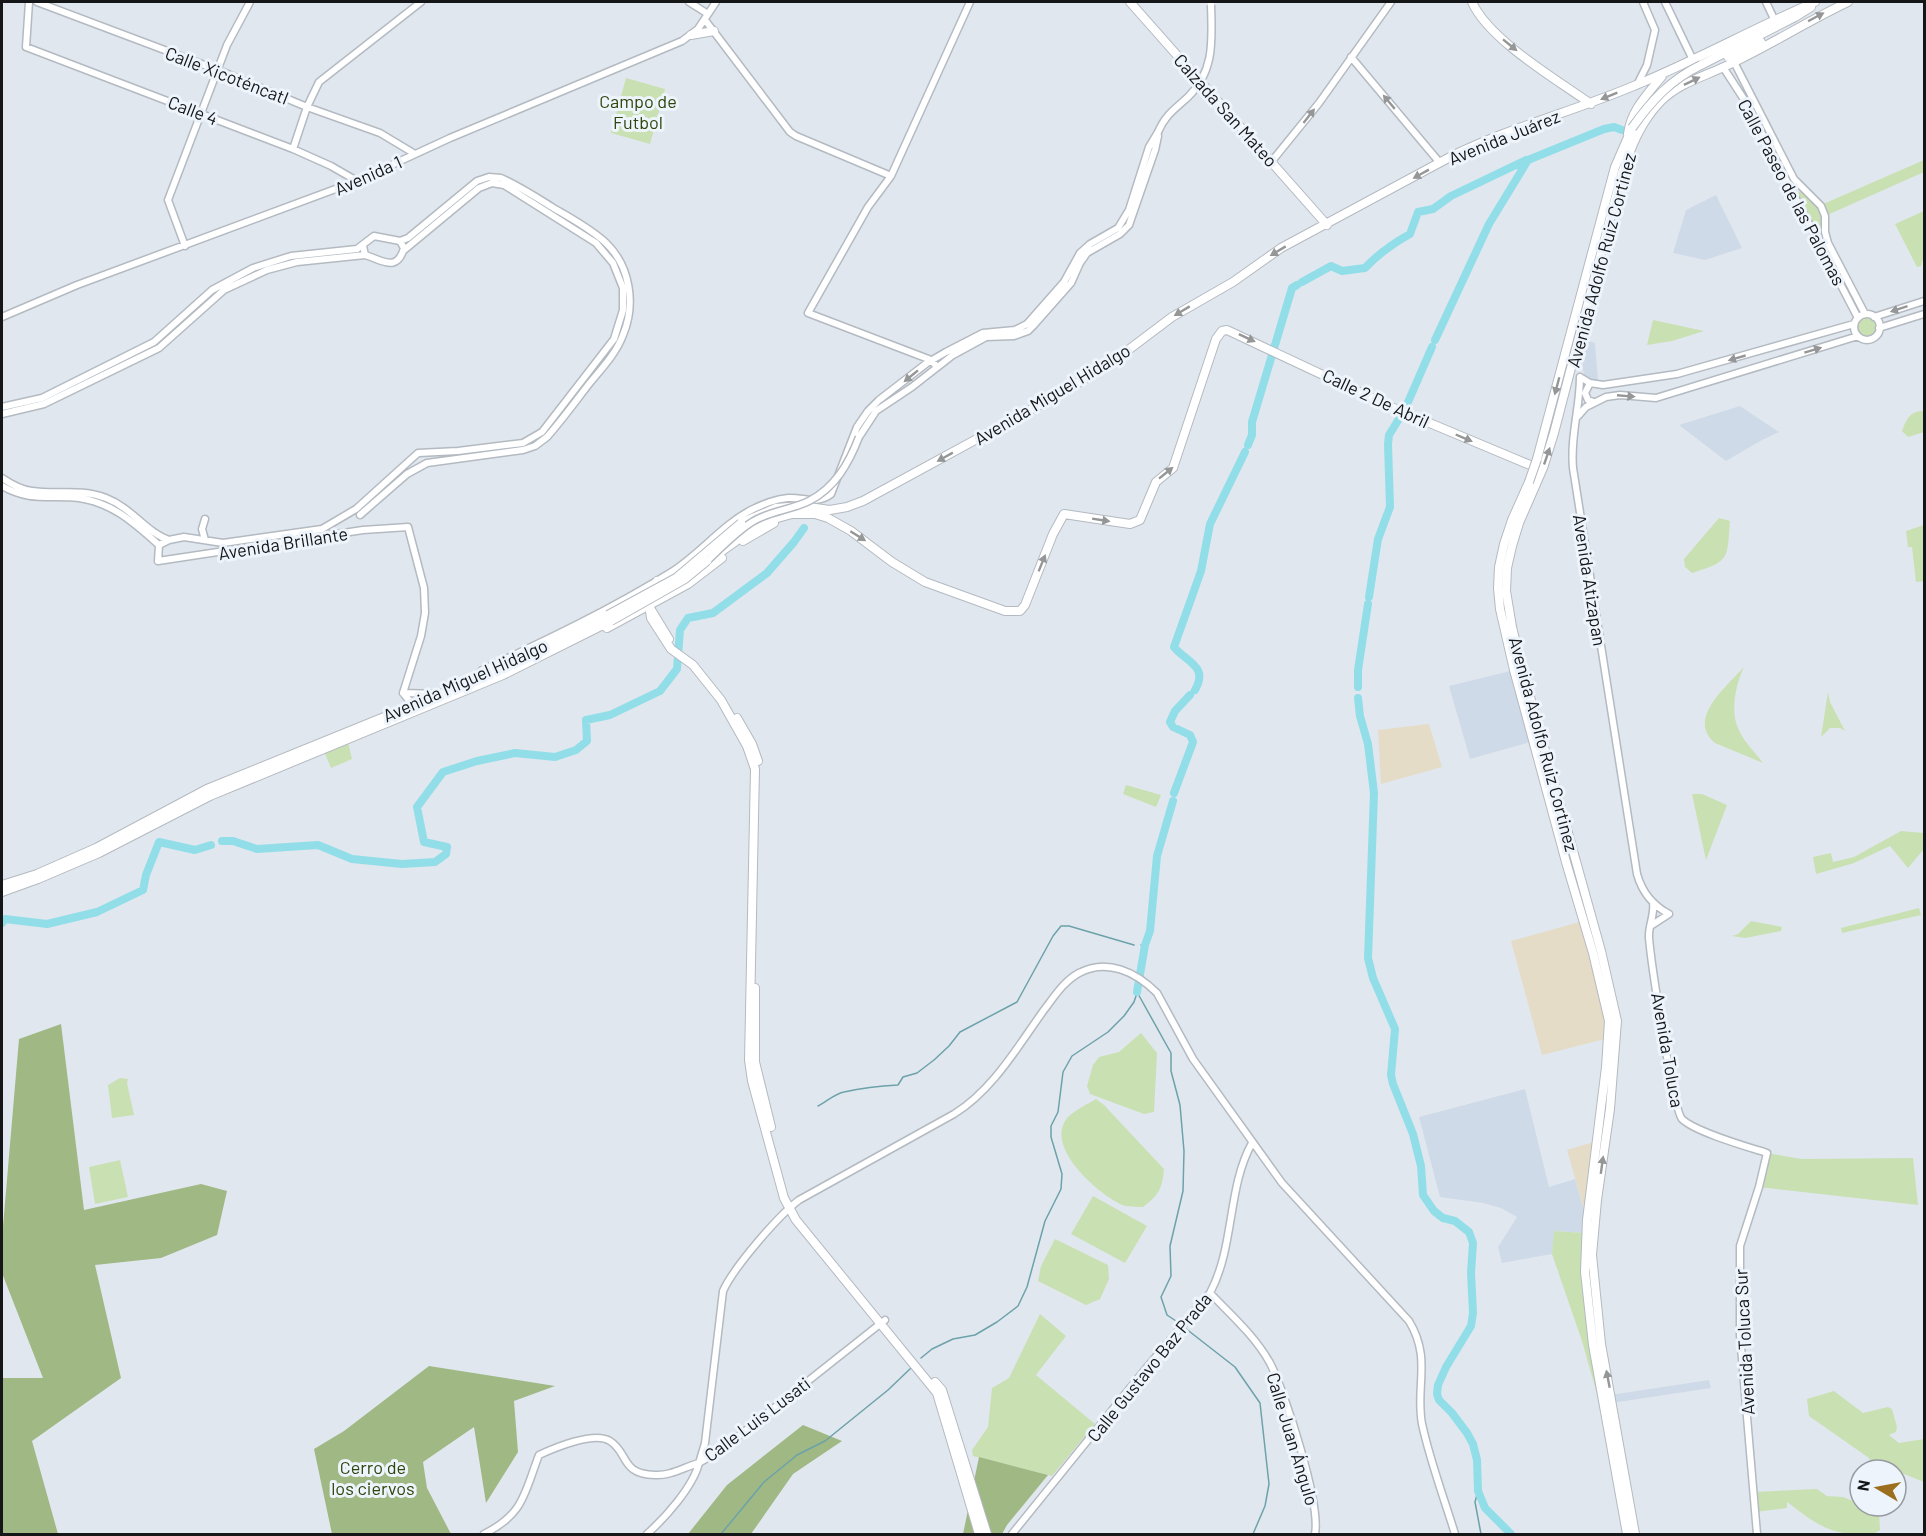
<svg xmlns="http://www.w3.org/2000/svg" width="1926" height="1536" font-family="Barlow,sans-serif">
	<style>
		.commercial { fill: #e5dcc7 }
		.built { fill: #cfdae8 }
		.green { fill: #c9e0b2 }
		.forest { fill: #9fb884 }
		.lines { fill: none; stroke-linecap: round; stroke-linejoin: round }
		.stream { stroke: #6ca2aa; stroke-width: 1.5 }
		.river { stroke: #91dee8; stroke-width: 8 }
		.major-tunnel { stroke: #c2c8cf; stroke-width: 8; stroke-dasharray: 8 4; stroke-linecap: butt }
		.minor-casing { stroke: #b4bac1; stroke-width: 9 }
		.major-casing { stroke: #b4bac1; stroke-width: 10 }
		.minor { stroke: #fff; stroke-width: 6 }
		.major { stroke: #fff; stroke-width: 8 }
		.minor-bridge-casing { stroke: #b4bac1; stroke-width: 9; stroke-linecap: butt }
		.major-bridge-casing { stroke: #b4bac1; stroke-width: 10; stroke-linecap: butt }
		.minor-bridge { stroke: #fff; stroke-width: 6 }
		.major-bridge { stroke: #fff; stroke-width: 8 }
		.oneway { fill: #959697 }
		.labels { text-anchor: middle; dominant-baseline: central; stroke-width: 6; stroke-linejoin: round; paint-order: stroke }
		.street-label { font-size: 18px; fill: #141618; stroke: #eef4fc }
		.park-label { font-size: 18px; fill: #2e450b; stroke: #eef4fc }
	</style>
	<rect width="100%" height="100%" fill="#e1e7ef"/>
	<path class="commercial" d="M1429,724l13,43 -61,17 -3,-54z
		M1583,921l26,117 -67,17 -31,-114z
		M1597,1141l-10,79 -20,-70z"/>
	<path class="built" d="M1716,195l26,53 -37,12 -32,-7 13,-43z
		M1582,339l13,4 3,38h-8l-6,-5 -3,-25z
		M1740,406l39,26 -17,8 -36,21 -47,-36z
		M1514,670l20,71 -64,18 -21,-73z
		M1525,1089l24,98 26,-8 12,42 -1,12 -31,-2 -3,23 -50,9 -4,-16 19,-30 -16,-9 -18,-5 -43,-6 -21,-80z
		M1709,1380l2,8 -99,15 -2,-8z"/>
	<path class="green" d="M626,78l39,11 -15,55 -39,-11z
		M1924,160v12l-99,44 -3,11 -2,3h-7l-17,-37 7,-3 18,15z
		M1924,211v45l-3,10 -4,1 -22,-43z
		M1854 327a13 13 0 1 1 26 0a13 13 0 1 1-26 0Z
		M1653,320l51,11 -32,10 -25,4z
		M1924,411v21l-16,5 -6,-6c5,-13 8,-20 22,-20z
		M1719,518l11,3c-3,39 0,40 -38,52l-7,-6 -1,-8z
		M1924,525v56l-8,1 -4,-35h-4l-2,-16z
		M1744,667c-8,16 -14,44 -6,61 5,13 17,24 25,35l-48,-20c-29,-24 12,-57 29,-76z
		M1828,692l2,10 15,29 -5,-3h-10l-9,9z
		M347,738l5,21 -21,9 -8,-19z
		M1126,785l35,10 -5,12 -33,-13z
		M1692,794h10l25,11 -21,55z
		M1901,831l23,2v16l-16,19 -18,-22 -36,17 -38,11 -3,-17 18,-4 2,9 21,-5z
		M1919,908l2,7 -79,18 -1,-5z
		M1751,921l31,6 -1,4 -36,7 -13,-2 6,-2z
		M1141,1033l16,20 -3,59 -10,2 -54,-20 -3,-8 6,-21 6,-8 20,-5z
		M120,1078l8,1 -1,4 7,32 -22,3 -4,-33z
		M1096,1099l8,6 60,64c-2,20 -5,26 -21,38 -8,0 -17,0 -23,-3 -24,-12 -77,-58 -52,-87 7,-7 20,-13 28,-18z
		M1767,1153l35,6 111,-1 5,47 -159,-18z
		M120,1160l8,37 -33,7 -6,-37z
		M1093,1196l54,30 -22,37 -54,-29z
		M1554,1231l32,2 -1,13 18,154 -4,1 -17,-60 -30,-87z
		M1055,1239l53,26 1,14 -9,20 -14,6 -48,-24 3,-15z
		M1040,1314l26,22 -30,39 59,49 -43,52 -79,-20 -1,-6 16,-23 4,-39 17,-10z
		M1834,1391l29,22 25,-6 4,2 5,18 -1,5 -7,3 10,8 25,-4v43l-20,-8 -8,7v-11h-21l-6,-12 -60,-42 -2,-17z
		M1817,1489l10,7 16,1 17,7v2h6l13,5 1,19c-7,5 -13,4 -22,4 -31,0 -47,-14 -71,-32v6l-32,4 -1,-20z"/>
	<path class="forest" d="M61,1024l23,186 117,-26 26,7 -10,44 -56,23 -66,7 26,113 -89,63 26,93h-56v-156h41l-41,-105v-35l17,-199z
		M429,1366l126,20 -41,15 4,51 -32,51 -12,-76 -51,35 4,26 24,46h-119l-18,-85 30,-18z
		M803,1425l39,16 -49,33 -42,60h-63l39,-49z
		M979,1457l69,18 -41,50 -5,9h-39z"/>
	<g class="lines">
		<path class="stream" d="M1141,945h4
			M1137,992l34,61v18l9,34 4,46 -1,40 -13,55 1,30 -10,21 6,18 15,10
			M818,1106c8,-4 18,-13 26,-14 18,-4 35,-6 54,-7l5,-8 14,-4 17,-13 15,-14 11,-14 57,-30 36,-66 8,-10h8l65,19
			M1185,1328l50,39 25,36 9,81 -4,22 -12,28
			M921,1358l11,-9 21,-10 22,-4 22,-13 21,-16 9,-19 18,-66 16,-32 1,-15 -11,-37v-11l7,-14 5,-40 9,-16 36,-24 16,-16 10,-14 3,-9
			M1478,1491l-3,11 6,32
			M721,1534l43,-52 33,-27 28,-14 63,-51 23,-22"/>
		<path class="river" d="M1302,282l29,-16 11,5 23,-3c14,-15 27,-24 45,-34l8,-22 15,-3 18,-13 75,-36
			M1435,340l54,-116 39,-64 76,-31 10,-2 8,3
			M1405,409l27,-62
			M1248,445l4,-10v-13l40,-134 5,-3
			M1369,597l9,-58 12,-32 -2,-63 1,-9 13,-21
			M1358,687v-17l10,-66
			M1195,690c14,-24 -9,-28 -21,-43l27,-76 9,-47 35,-72
			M1358,698l2,18 8,28 6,49 -6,165 5,20 22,51 -4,46 2,9 20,50 8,32 2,29 11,16 9,7 12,3 14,11 4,11 -2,30 2,40 -2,13 -25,41 -8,18 -1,9 2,6 13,13 15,20 6,11 4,16 1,31 7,17 26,26
			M1174,793l19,-51 -3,-7 -17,-8 -3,-5 5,-11 15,-16
			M222,841h11l24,8 61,-4 34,14 50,5 33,-2 11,-8 1,-7 -23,-5 -7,-35 26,-35 34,-11 38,-8 40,4 21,-7 11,-9 -1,-21 24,-5 50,-24 17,-22 3,-39 8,-12 25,-5 54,-40 27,-31 10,-14
			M2,923l3,-4 42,5 50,-12 46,-22 3,-15 13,-33 36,8 16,-5
			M1137,992l8,-47 5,-14 7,-75 16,-55"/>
		<path class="major-tunnel" d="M1531,465l6,1 2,-2 11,-32"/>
		<g class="minor-casing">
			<path id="minor" d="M29,2l-3,45 267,102 38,17 26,15
				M37,2l186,70 84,35 73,26 35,21
				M689,2l19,12
				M1665,2l28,58
				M1766,2l9,19
				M705,20l85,112 6,4 95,40
				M1351,57l89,106
				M1734,62l60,117 27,27 4,10v16l3,11 37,71
				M1723,67l22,34 113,217
				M1637,85l10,-20 8,-35 -12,-28
				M293,149l14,-42 12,-25 102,-80
				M1272,161l47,-58 72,-101
				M185,246l-17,-46 59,-155 23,-43
				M1854 327a13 13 0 1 1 26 0a13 13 0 1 1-26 0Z
				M2,317l75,-32 280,-104 93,-43 232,-97 16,-12 18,-27
				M1874,317l50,-16
				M1879,328l45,-14
				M937,367l-6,-7 -123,-47 60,-106 23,-31 79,-174
				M1580,377c0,30 -10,60 -7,91l64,406c5,18 15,31 32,40l-17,11
				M1580,377l10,6 13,2 74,-11 177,-50
				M1590,383l-5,10 3,7 6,2
				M2,407l40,-9 112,-56 58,-52 41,-22 38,-12 66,-7 17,-13 26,5 4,7c-7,25 -22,12 -39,7l-2,-9
				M2,414l42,-10 115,-56 65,-58 43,-20 30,-8 68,-7
				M1578,416l8,-9 20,-10 14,-2 36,3 202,-62
				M859,437l17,-26 36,-24 41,-32 33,-18 28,-1 14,-5 5,-5 38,-43 9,-20 7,-10 33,-19 9,-9 26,-75 3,-14
				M2,478c9,6 19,12 30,13 26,4 48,-3 74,7 26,10 41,35 63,42
				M2,486c28,16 47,9 77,12 34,5 55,25 80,47
				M360,515l47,-41 20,-11 96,-13 12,-4 12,-9c15,-17 28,-35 42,-53 12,-15 27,-30 34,-49 13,-31 7,-69 -17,-92 -16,-15 -36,-25 -54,-36 -16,-10 -33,-21 -51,-29l-12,-1 -12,4 -69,57 -8,3
				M205,519l-3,10 3,11
				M159,545l10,-5 15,-3 39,6 99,-14 34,-20 62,-56 40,-2 65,-8 19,-11 72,-93 9,-29v-22l-10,-25 -17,-20 -92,-58 -12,-2 -13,5 -76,63
				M159,545l-1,16 205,-31 45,-3 16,61 1,25 -4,23 -18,57
				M473,681l9,-11c65,-30 130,-61 191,-99 28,-18 50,-47 80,-62 11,-5 22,-10 35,-11 16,-1 28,7 43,-4l26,-67 11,-16 11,-11 48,-37 19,-11 37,-19 32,-3 12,-6 37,-42 16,-29 10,-9 28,-16 11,-18 20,-63 9,-15
				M403,693l35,1
				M403,693l13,16
				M1653,902c2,13 -5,24 -4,36 2,23 24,171 33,181 13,13 66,28 85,34l-8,34 -19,59v89l17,199
				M1210,1293c21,22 45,43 60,70 15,29 51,141 45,171
				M484,1534c40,-20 40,-40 55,-79 15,-7 55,-24 71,-14 19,12 10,33 45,34 16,1 29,-8 44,-12l6,-20 18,-152c11,-24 55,-75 76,-91l155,-86c39,-24 64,-68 90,-104 10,-13 20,-29 35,-37 28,-15 57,-1 78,20l36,66 89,124 127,138c23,38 6,65 13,103 8,37 22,74 33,110
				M647,1534c18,-16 46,-47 52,-71l22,-13 164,-130
				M1012,1534l131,-162 67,-79c25,-47 17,-105 42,-150"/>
		</g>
		<g class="major-casing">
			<path id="major" d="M1130,2l197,223
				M1472,2c17,38 84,77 119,102
				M691,35l23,-4
				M1728,57l33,-15
				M1701,65l94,-48 16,-10
				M1628,134c3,-24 20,-40 34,-58
				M1537,459l78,-292 17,-39
				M1529,482l-17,38 -8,24 -5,23 -1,21 2,21 14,61 52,192 27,91 16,68 -3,46 -19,153 -2,52 8,73 34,189
				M741,523l35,-15 25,-2 29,4 17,-3 16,-6 191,-104 53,-31 65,-49 61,-35 48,-34 171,-92c59,-29 123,-45 184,-71 61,-25 118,-57 179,-83
				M743,541l31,-18
				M708,561l55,-39 29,-8h23l13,4 23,13 41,31 33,20 80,29h15l5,-6 28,-71 11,-20 66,10 10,-4 16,-38 17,-14 43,-129 6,-8 5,-1 162,76 141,59
				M657,581l-9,17 3,20 20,31 22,16 28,35 26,46 8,23 -6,291 3,21 32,117 12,22 141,173 42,141
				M650,608l19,31
				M607,628l81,-44 34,-26
				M737,718l15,26 6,17
				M2,885l35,-11 59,-26 111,-59 266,-108 135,-66
				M2,892l36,-13 61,-26 111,-57 293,-121 108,-54
				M755,988v74l16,65
				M935,1382l7,8 45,144
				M1635,1534l-34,-190 -9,-89 5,-55 13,-91 7,-88 -16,-70 -79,-283 -10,-41 -6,-36 1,-23 5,-22 7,-23 24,-55 11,-35 68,-260c9,-26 19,-52 39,-72 18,-18 42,-24 65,-35 41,-19 80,-44 122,-64"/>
		</g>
		<use href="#minor" class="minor"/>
		<use href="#major" class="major"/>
		<g class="minor-bridge-casing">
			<path id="minor-bridge" d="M1158,132c8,-18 16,-22 30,-35 27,-26 24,-57 23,-92
				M707,561c14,-13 29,-29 45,-39 17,-11 39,-12 57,-21 26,-13 40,-38 50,-64"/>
		</g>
		<g class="major-bridge-casing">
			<path id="major-bridge" d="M1632,128c19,-27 38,-48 69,-63
				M1529,482l8,-23
				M608,615l68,-37 65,-55
				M611,621l74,-42 22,-18"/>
		</g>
		<use href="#minor-bridge" class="minor-bridge"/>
		<use href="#major-bridge" class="major-bridge"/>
	</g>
	<defs><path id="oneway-solid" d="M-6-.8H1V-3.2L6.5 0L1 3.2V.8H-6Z" transform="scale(1.5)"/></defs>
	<g class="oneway">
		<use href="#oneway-solid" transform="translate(1816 17) rotate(-28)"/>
		<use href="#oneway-solid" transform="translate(1510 45) rotate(39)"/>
		<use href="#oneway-solid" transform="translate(1692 81) rotate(-26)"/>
		<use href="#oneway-solid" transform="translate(1609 96) rotate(158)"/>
		<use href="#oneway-solid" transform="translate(1389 102) rotate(-130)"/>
		<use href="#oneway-solid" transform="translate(1309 116) rotate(-52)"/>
		<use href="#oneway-solid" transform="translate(1421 174) rotate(151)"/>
		<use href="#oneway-solid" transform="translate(1278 251) rotate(149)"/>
		<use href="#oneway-solid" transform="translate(1899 309) rotate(162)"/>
		<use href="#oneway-solid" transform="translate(1182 311) rotate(149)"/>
		<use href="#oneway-solid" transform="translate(1247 338) rotate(25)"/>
		<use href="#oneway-solid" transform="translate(1813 350) rotate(-17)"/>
		<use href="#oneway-solid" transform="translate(1737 358) rotate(164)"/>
		<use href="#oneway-solid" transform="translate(911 376) rotate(141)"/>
		<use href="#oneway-solid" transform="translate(1557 386) rotate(105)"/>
		<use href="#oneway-solid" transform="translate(1626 396) rotate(5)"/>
		<use href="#oneway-solid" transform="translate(1464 438) rotate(23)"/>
		<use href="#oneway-solid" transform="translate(1547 456) rotate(-71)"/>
		<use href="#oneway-solid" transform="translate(945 457) rotate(151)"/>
		<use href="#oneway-solid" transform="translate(1166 473) rotate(-39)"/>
		<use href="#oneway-solid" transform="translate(1101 520) rotate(9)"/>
		<use href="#oneway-solid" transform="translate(858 536) rotate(32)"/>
		<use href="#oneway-solid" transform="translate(1042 563) rotate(-68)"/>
		<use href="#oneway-solid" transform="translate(1602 1165) rotate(-82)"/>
		<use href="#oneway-solid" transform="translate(1608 1379) rotate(-101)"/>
	</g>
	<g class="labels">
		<g class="street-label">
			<text transform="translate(227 75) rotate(21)">Calle Xicoténcatl</text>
			<text transform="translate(193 110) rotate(21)">Calle 4</text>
			<text transform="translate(1226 110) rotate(48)">Calzada San Mateo</text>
			<text transform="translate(1504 137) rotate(-22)">Avenida Juárez</text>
			<text transform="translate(368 175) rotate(-24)">Avenida 1</text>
			<text transform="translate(1792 192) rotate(62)">Calle Paseo de las Palomas</text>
			<text transform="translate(1601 260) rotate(-75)">Avenida Adolfo Ruiz Cortinez</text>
			<text transform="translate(1052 394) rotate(-31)">Avenida Miguel Hidalgo</text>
			<text transform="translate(1376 398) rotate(25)">Calle 2 De Abril</text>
			<text transform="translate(283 543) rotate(-9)">Avenida Brillante</text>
			<text transform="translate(1590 580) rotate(81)">Avenida Atizapan</text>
			<text transform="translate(465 680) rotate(-24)">Avenida Miguel Hidalgo</text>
			<text transform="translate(1544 744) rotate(75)">Avenida Adolfo Ruiz Cortinez</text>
			<text transform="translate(1668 1050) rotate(80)">Avenida Toluca</text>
			<text transform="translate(1744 1342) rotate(-93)">Avenida Toluca Sur</text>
			<text transform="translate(1149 1367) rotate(-51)">Calle Gustavo Baz Prada</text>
			<text transform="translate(757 1419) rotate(-37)">Calle Luis Lusati</text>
			<text transform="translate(1293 1439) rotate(73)">Calle Juan Ángulo</text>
		</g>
		<g class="park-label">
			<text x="638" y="101">Campo de<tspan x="638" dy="21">Futbol</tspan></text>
			<text x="373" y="1467">Cerro de<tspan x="373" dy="21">los ciervos</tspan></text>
		</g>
	</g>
	<rect width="1926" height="1536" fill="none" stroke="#141618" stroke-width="6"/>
	<g transform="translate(1878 1488) rotate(280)"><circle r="28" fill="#eef4fc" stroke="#979ba1" stroke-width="1.5"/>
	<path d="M0-4.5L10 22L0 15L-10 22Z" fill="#9b6f1e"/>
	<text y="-9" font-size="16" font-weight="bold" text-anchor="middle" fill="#141618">N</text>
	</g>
</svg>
